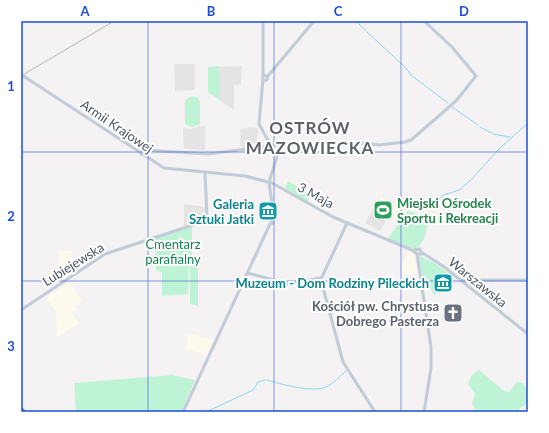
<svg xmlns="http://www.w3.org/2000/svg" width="549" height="433" font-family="Lato,sans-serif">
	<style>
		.commercial { fill: #fef9ed }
		.education { fill: #e5e3e4 }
		.green { fill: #bff3d6 }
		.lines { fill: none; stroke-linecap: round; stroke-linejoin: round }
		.stream { stroke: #8ad7f3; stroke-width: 1 }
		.highway-casing { stroke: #728caf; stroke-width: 7 }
		.secondary { stroke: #c2ccd9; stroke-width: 3 }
		.highway { stroke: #87a1c3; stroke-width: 5 }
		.rail { stroke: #b4b7bd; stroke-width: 1 }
		.secondary-bridge { stroke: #c2ccd9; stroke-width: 3 }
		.grid { fill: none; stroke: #1d4ed8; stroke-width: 1; stroke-opacity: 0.55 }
		.labels { text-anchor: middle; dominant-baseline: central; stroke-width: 4; stroke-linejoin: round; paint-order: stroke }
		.street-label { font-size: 13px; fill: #485461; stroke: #fff }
		.leisure-label { font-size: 13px; font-weight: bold; fill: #27864d; stroke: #fff; text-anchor: start }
		.culture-label { font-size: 13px; font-weight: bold; fill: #0d838f; stroke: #fff; text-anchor: end }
		.park-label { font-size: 13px; fill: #118451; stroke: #fff }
		.worship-label { font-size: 13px; font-weight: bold; fill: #5b616d; stroke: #fff; text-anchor: end }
		.district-label { font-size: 17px; font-weight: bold; letter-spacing: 1px; fill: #5e6267; stroke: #fff }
		.neatline { fill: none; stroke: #1d4ed8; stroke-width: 1.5 }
		.grid-label { font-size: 13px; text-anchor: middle; font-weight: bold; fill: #1d4ed8 }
	</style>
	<rect width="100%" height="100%" fill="#f4f2f2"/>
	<path class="commercial" d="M381,197l16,11 10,3 -9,13 -9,-6 -4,3 -12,-10z
		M409,250l5,4 3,20 -15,1 -1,-7z
		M59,251h13v23l-13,8z
		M70,282l12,19 -7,5 2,3 -5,3 7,11 -22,15 -1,-26 -10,-14z
		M189,333l25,7 -7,15 -22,-6z"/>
	<path class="education" d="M174,64h21v26l-20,1z
		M242,66l-1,19h-7v25l-26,-18v-25z
		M200,126h5v24l-21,-1 -1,-21 8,1z
		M250,127l8,1 -1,18 -16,2 -1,-19z
		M380,198l-1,4 -6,9 13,10 -6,10 -15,-8z
		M184,204l21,3 1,10 -3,3 -19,6z"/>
	<path class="green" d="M219,66v33l-11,-7v-25z
		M192,96l6,2 2,4v22l-8,3 -7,-3v-24z
		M288,181l24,14 -5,7 -22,-14z
		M407,211l21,5c0,10 -3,29 -13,33l-27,-10z
		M192,227v31l-3,1 -1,35 -26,2v-24l-6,-2 -1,-32z
		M420,256l16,8 17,13 -8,10 -5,-2 -5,11 -13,-22 -3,-16z
		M198,260v46l-8,-2v-41l2,-2z
		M479,370l25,21 5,1 8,-10 6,1 5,9v11l-8,5 -3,4h-41l-4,-9 3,-9 -7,-10 4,-9z
		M172,375l23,5 -14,32h-105l-2,-29z"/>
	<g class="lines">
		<path class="stream" d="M356,21l10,10
			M367,32l39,36 5,7 37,28
			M452,107l26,18
			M480,127l12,6
			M493,134l17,3
			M430,204l14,-9 15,-5 11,-9 29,-32 29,-26
			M417,209l9,-4
			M267,380c14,4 45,13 59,7 7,-3 14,-11 20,-16
			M206,412l47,-22 5,-8 7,-2"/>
		<g class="highway-casing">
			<path id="highway" d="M21,411l1,1"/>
		</g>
		<path class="secondary" d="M262.5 78a2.5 2.5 0 1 1 5 0a2.5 2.5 0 1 1-5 0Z
			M263,76v-55
			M25,77l139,91 81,8 27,7 61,34 79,33 5,4h7
			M267,77l47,-56
			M263,79l-4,45 18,33 -8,25 3,22 -1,16
			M141,154l4,-4 63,4 68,-9h73l14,-2 16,2 26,-3 6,-2 45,-39 20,-25 -24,-29 -28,-26
			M414,250l6,-1 1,3 22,14 85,68
			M417,254l14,93v21l-7,44
			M248,273l40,11 32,-6
			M322,277l25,-54
			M321,280l22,82 32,50
			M460,280h68
			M21,310l84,-56 100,-33 2,-5 -2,-42
			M183,412l87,-188 3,-1 -2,-3"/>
		<use href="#highway" class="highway"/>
		<path class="rail" d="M21,76l93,-55"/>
		<path class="secondary-bridge" d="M21,74l4,3"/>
	</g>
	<path class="grid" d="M148,21v391M274,21v391M401,21v391M21,152h507M21,281h507"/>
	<defs>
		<g id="stadium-square" transform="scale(1)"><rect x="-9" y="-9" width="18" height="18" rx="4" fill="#2e9e5b" stroke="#fff"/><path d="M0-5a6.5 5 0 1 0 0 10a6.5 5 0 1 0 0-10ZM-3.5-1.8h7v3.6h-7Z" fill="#fff"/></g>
		<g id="museum-square" transform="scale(1)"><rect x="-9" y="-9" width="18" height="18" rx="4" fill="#0f9aa8" stroke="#fff"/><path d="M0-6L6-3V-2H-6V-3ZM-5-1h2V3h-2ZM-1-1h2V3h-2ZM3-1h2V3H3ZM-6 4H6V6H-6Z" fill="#fff"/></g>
		<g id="church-square" transform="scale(1)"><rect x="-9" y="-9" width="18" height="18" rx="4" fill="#6b7280" stroke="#fff"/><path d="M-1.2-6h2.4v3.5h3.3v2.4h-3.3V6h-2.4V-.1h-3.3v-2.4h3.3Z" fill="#fff"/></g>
	</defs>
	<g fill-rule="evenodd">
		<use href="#stadium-square" x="383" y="210"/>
		<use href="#museum-square" x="268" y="211"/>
		<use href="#museum-square" x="443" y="283"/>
		<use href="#church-square" x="453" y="313"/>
	</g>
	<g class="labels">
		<g class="street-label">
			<text transform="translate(117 126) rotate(34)">Armii Krajowej</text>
			<text transform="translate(316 195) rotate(29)">3 Maja</text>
			<text transform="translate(73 264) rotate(-32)">Lubiejewska</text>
			<text transform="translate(478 282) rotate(39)">Warszawska</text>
		</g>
		<g class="leisure-label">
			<text x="397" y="203">Miejski Ośrodek<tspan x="397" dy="15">Sportu i Rekreacji</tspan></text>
		</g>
		<g class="culture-label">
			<text x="254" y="204">Galeria<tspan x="254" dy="15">Sztuki Jatki</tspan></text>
			<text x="429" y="283">Muzeum - Dom Rodziny Pileckich</text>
		</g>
		<g class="park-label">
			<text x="173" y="244">Cmentarz<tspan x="173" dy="15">parafialny</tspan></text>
		</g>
		<g class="worship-label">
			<text x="439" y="306">Kościół pw. Chrystusa<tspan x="439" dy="15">Dobrego Pasterza</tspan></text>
		</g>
		<g class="district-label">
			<text x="310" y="127">OSTRÓW<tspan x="310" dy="20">MAZOWIECKA</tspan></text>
		</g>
	</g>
	<rect width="549" height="433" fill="none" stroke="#ffffff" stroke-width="44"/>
	<rect x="22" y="22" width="505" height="389" class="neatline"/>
	<g class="grid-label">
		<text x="85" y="16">A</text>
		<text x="211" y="16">B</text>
		<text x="338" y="16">C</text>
		<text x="464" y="16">D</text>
		<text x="11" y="91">1</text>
		<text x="11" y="221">2</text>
		<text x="11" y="351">3</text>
	</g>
</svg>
